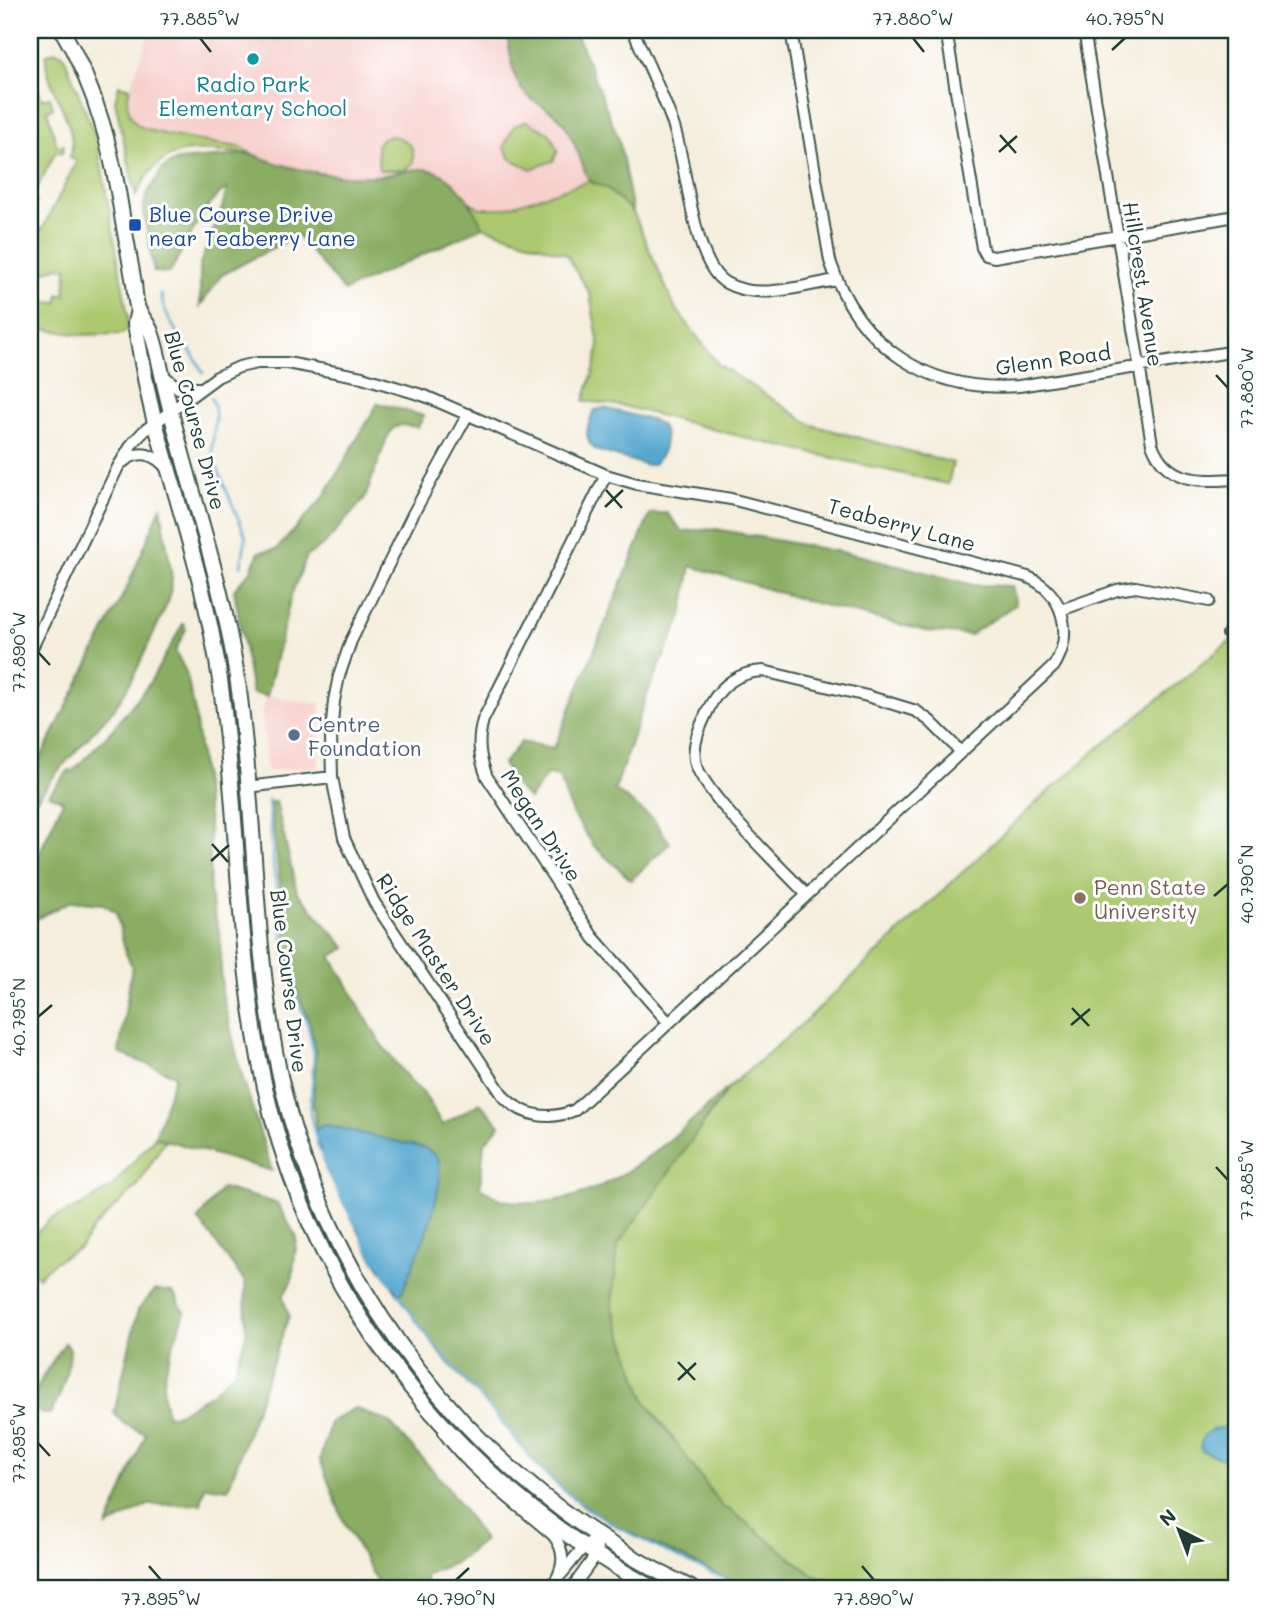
<svg xmlns="http://www.w3.org/2000/svg" width="1266" height="1618" font-family="Mali,sans-serif">
	<style>
		.built { fill: #f7d0cc }
		.green { fill: #acc970; stroke: #668352; stroke-width: 2 }
		.forest { fill: #89ad62; stroke: #54754b; stroke-width: 2 }
		.water { fill: #54a7cf; stroke: #3a7282; stroke-width: 2 }
		.lines { fill: none; stroke-linecap: round; stroke-linejoin: round }
		.stream { stroke: #54a7cf; stroke-width: 2.5 }
		.minor-casing { stroke: #3f584d; stroke-width: 14 }
		.major-casing { stroke: #3f584d; stroke-width: 18 }
		.minor { stroke: #fff; stroke-width: 10 }
		.major { stroke: #fff; stroke-width: 14 }
		.ticks { fill: none; stroke: #1f3d34; stroke-width: 2.5 }
		.culture-dot { fill: #0f9aa8; stroke: #fff; stroke-width: 2.5 }
		.transit-dot { fill: #1a4fb4; stroke: #fff; stroke-width: 2.5 }
		.service-dot { fill: #5c6f8a; stroke: #fff; stroke-width: 2.5 }
		.education-dot { fill: #8d6e63; stroke: #fff; stroke-width: 2.5 }
		.labels { text-anchor: middle; dominant-baseline: central; stroke-width: 6; stroke-linejoin: round; paint-order: stroke }
		.culture-label { font-size: 21px; fill: #0d838f; stroke: #fff }
		.transit-label { font-size: 21px; fill: #164399; stroke: #fff; text-anchor: start }
		.street-label { font-size: 21px; fill: #1f3d34; stroke: #fff }
		.service-label { font-size: 21px; fill: #4e5e75; stroke: #fff; text-anchor: start }
		.education-label { font-size: 21px; fill: #785e54; stroke: #fff; text-anchor: start }
		.neatline { fill: none; stroke: #1f3d34; stroke-width: 2.5 }
		.ticks-label { font-size: 18px; text-anchor: middle; fill: #1f3d34 }
	</style>
	<rect width="100%" height="100%" fill="#fff"/>
	<filter id="ink" filterUnits="userSpaceOnUse"><feTurbulence type="fractalNoise" baseFrequency=".0143" numOctaves="2"/><feDisplacementMap in="SourceGraphic" scale="14" xChannelSelector="R" yChannelSelector="G"/><feConvolveMatrix kernelMatrix="1 2 1 2 8 2 1 2 1" color-interpolation-filters="sRGB"/></filter>
	<filter id="wash" filterUnits="userSpaceOnUse"><feTurbulence type="fractalNoise" baseFrequency=".00686" numOctaves="4" result="noise"/><feDisplacementMap in="SourceGraphic" scale="28" xChannelSelector="R" yChannelSelector="G"/><feGaussianBlur stdDeviation="1.57" result="paint"/><feColorMatrix in="noise" values="0 0 0 0 0 0 0 0 0 0 0 0 0 0 0 0 0 1.4 0 .05"/><feComposite in="paint" operator="in"/></filter>
	<g filter="url(#wash)">
		<rect width="100%" height="100%" fill="#f5eedd"/>
		<path class="built" d="M150,30h355l6,15v23l21,33 31,20 26,60 -84,27 -13,2 -12,-2 -10,-6 -14,-16 -27,-17 -52,7 -75,-4 -20,-5 -42,-20 -96,-18 -13,-12 -3,-24z
			M267,696l55,8 -4,26 1,36 -53,5 -4,-58z"/>
		<path class="green" d="M55,51l8,3 34,86 31,176 1,12 -7,6 -41,1 -51,-8v-27l27,3 2,-9 6,1 2,-27 -9,-1 -20,7 -3,7 -5,1 2,-6 -2,-6v-31l7,-4 -2,-7 1,-2 4,5 4,-5 33,-65 -7,-4c11,-32 -27,-72 -24,-102z
			M30,68l12,31 8,-2 3,11 -6,2 10,36 7,-1 -2,8 -6,-2 -24,47 5,3 -3,7 -4,-2z
			M119,85l11,3c-4,11 -3,28 7,36 11,11 83,20 103,23l12,7c-55,-3 -89,-17 -116,42l-21,-95z
			M527,121l23,13 8,17 -5,10 -22,8 -20,-10 -7,-12 10,-21z
			M390,136c10,0 18,5 23,15v12l-9,7h-25l-2,-25 6,-7z
			M589,181l17,7 27,24 41,94 44,58 94,61 141,38 -5,21 -190,-43 -135,-35 -39,-5 11,-35 4,-21 -9,-51 -24,-40 -83,-27 -13,-25 10,6h25z
			M1236,636v952h-389l-34,-13 -83,-65 -7,-2 -77,-106 -34,-97 6,-60 111,-158 72,-62 237,-224 64,-56z
			M155,1137l10,3 -26,44 -46,45 -12,18 -28,16 -15,14 -8,-6v-31l19,-20 31,-14 32,-19z"/>
		<path class="forest" d="M505,30h70l44,110 14,72 -27,-24 -17,-7c-7,-15 -17,-49 -27,-60 -12,-15 -32,-17 -42,-34 -11,-18 -8,-38 -15,-57z
			M252,154c40,17 81,24 125,22 16,-1 37,-10 53,-6 27,6 42,35 53,57l-139,64 -47,-56 -75,40 -22,31v-42l22,-56 5,-19c-17,4 -48,67 -57,84l-16,-1 -11,-64 4,-14 16,-26 14,-8z
			M378,403l46,13 -6,11 -17,-2 -8,3 -6,10 -22,60 -40,46 -18,12 -16,40 -24,100 -15,-3 -18,-103 17,-20 8,-18 18,-3 46,-51z
			M161,507l11,71 -3,22 -37,80 -17,28 -57,63 -21,28 -5,-13 7,-25 90,-178z
			M667,513l15,18 34,-2 146,27 112,29 38,1 4,18 -46,31 -45,-4 -118,-30 -116,-35 -9,50 -35,78 -32,96 38,29 17,24 -39,37 -37,-34 -22,-33 -13,-36 -12,-2 -18,24 -13,-13 -13,-22 18,-22 33,6 96,-234z
			M183,624l3,5 -11,22 11,21 8,35 15,117 1,71 10,40 2,58 18,76 32,102 -117,-34 20,-62 -56,-22 13,-87 -6,-12 -10,-42 -13,-8 -32,-3 -41,21v-48l33,-73 -14,-7 20,-24 4,1 39,-41 37,-46z
			M270,802h6l21,90 49,56 -15,8 48,85 33,42 13,12 17,30 38,-22 20,22 -16,19 -4,43c7,4 15,11 23,13 91,19 165,-58 226,-113l-111,158 -6,61 34,96 77,106 7,2 83,65 34,13h-101l-124,-59 -39,-23 -43,-38 -52,-62 -48,-52 -41,-59 4,-5 -77,-165 -10,4 -3,-25 3,-51 -6,-30 -19,-46z
			M222,1188l55,15 20,35 -5,42 -9,17 6,19 -61,173 -23,-3 -4,18 -53,1 -41,22 39,-93 -22,-10 -10,-11 24,-103 17,-20 18,2 12,21c-10,28 -32,75 -16,103l14,-5 30,-19 21,-20 12,-37 -1,-53 -47,-63z
			M65,1343l5,6c-1,21 -9,47 -20,65h-9l-7,-7c-1,-23 19,-45 31,-64z
			M355,1408l34,14 58,64 37,54 -27,22 -32,13 4,13 -50,-3 -36,-65 -23,-60 10,-38z"/>
		<path class="water" d="M604,408l48,12 9,5c8,12 3,30 -8,40h-8l-49,-15c-14,-11 -9,-26 -1,-40z
			M325,1125l100,23c4,3 9,5 12,10 13,29 -23,103 -34,132l-4,5 -27,-38 -46,-87 -12,-40z
			M1217,1428h10l9,9v27l-34,-13c-4,-13 3,-19 15,-23z"/>
		<g class="lines">
			<path class="stream" d="M161,294c6,36 29,49 42,79
				M211,397c10,18 -1,41 2,61l33,79 -5,29
				M268,799l6,72 13,99 4,15 17,40 6,29 -4,59 8,34
				M321,1153l5,17 30,55
				M362,1238l14,24
				M382,1270l10,15
				M398,1293c23,39 53,71 83,105 20,22 38,48 58,70 52,53 139,91 207,120"/>
		</g>
	</g>
	<g filter="url(#ink)">
		<g class="lines">
			<g class="minor-casing">
				<path id="minor" d="M633,30c13,31 29,62 40,94 14,38 19,140 53,159 32,18 76,3 110,-3
					M791,30l39,231c29,87 99,132 189,125l217,-35
					M946,30l36,218 4,7 8,2 242,-41
					M1084,30l68,414c15,40 48,37 84,35
					M138,31l1,-1
					M162,374l16,14h21
					M123,462c17,-14 32,-8 45,8
					M606,475l-123,245c-6,21 -4,36 4,57l106,160 76,86
					M1061,610l56,-20 19,-3 73,14
					M1228,634l8,2
					M30,652l88,-185 14,-23 12,-13 73,-54 22,-10 18,-4h30l75,14 63,19 181,79 31,9 94,15 297,78c36,16 46,57 26,89l-479,444c-25,11 -51,7 -71,-13l-130,-195 -30,-64 -12,-61 -1,-42 3,-34 5,-25 12,-35 62,-127 55,-100
					M247,787l85,-10
					M807,895c-25,-27 -108,-105 -112,-135 -3,-20 8,-39 16,-56 11,-20 29,-32 52,-33l104,25 49,15 14,10 31,31
					M444,1433c30,41 71,69 109,102 12,15 12,30 2,47
					M547,1588c19,-14 30,-40 51,-51l-2,18 -24,33"/>
			</g>
			<g class="major-casing">
				<path id="major" d="M62,30c35,59 51,124 61,192 4,20 7,40 11,61 1,8 1,18 4,26 3,8 10,14 13,23 7,19 10,40 15,60 6,25 13,51 20,76 20,71 41,141 52,215 17,122 15,247 37,368 43,235 202,436 416,537
					M138,309l-3,15c6,32 11,66 20,98 24,86 52,169 65,258 18,125 16,253 39,378 42,230 190,418 393,530"/>
			</g>
			<use href="#minor" class="minor"/>
			<use href="#major" class="major"/>
		</g>
	</g>
	<path class="ticks" d="M200,38l11,14M913,38l11,14M1112,50l13,-12M1000,135l16,18M999,152l18,-16M1216,375l12,13M606,490l16,18M605,507l18,-17M38,652l12,13M212,844l16,18M211,861l18,-16M1214,896l14,-12M1072,1008l17,18M38,1017l14,-12M1071,1025l19,-16M1216,1167l12,13M678,1362l17,18M678,1380l18,-17M38,1443l12,13M149,1566l12,14M862,1566l12,14M456,1580l13,-12"/>
	<circle class="culture-dot" cx="253" cy="59" r="7"/>
	<rect class="transit-dot" x="128" y="218" width="14" height="14" rx="3.5"/>
	<circle class="service-dot" cx="294" cy="735" r="7"/>
	<circle class="education-dot" cx="1080" cy="898" r="7"/>
	<g class="labels">
		<g class="culture-label">
			<text x="253" y="83">Radio Park<tspan x="253" dy="24">Elementary School</tspan></text>
		</g>
		<g class="transit-label">
			<text x="149" y="213">Blue Course Drive<tspan x="149" dy="24">near Teaberry Lane</tspan></text>
		</g>
		<g class="street-label">
			<text transform="translate(1144 284) rotate(81)">Hillcrest Avenue</text>
			<text transform="translate(1053 359) rotate(-8)">Glenn Road</text>
			<text transform="translate(196 420) rotate(75)">Blue Course Drive</text>
			<text transform="translate(902 524) rotate(15)">Teaberry Lane</text>
			<text transform="translate(542 825) rotate(57)">Megan Drive</text>
			<text transform="translate(437 959) rotate(57)">Ridge Master Drive</text>
			<text transform="translate(290 981) rotate(83)">Blue Course Drive</text>
		</g>
		<g class="service-label">
			<text x="308" y="723">Centre<tspan x="308" dy="24">Foundation</tspan></text>
		</g>
		<g class="education-label">
			<text x="1094" y="886">Penn State<tspan x="1094" dy="24">University</tspan></text>
		</g>
	</g>
	<rect width="1266" height="1618" fill="none" stroke="#fff" stroke-width="77"/>
	<g transform="translate(1179 1530) rotate(318)" stroke="#ffffff" stroke-width="5" paint-order="stroke">
	<path d="M0-5L12 26L0 18L-12 26Z" fill="#1f3d34"/>
	<text y="-10" font-size="19" font-weight="bold" text-anchor="middle" fill="#1f3d34">N</text>
	</g>
	<rect x="38" y="38" width="1190" height="1542" class="neatline"/>
	<g class="ticks-label">
		<text x="200" y="25">77.885°W</text>
		<text x="913" y="25">77.880°W</text>
		<text x="1125" y="25">40.795°N</text>
		<text transform="translate(1247 388) rotate(-90)" y="6">77.880°W</text>
		<text transform="translate(19 652) rotate(-90)" y="6">77.890°W</text>
		<text transform="translate(1247 884) rotate(-90)" y="6">40.790°N</text>
		<text transform="translate(19 1017) rotate(-90)" y="6">40.795°N</text>
		<text transform="translate(1247 1180) rotate(-90)" y="6">77.885°W</text>
		<text transform="translate(19 1443) rotate(-90)" y="6">77.895°W</text>
		<text x="161" y="1605">77.895°W</text>
		<text x="456" y="1605">40.790°N</text>
		<text x="874" y="1605">77.890°W</text>
	</g>
</svg>
